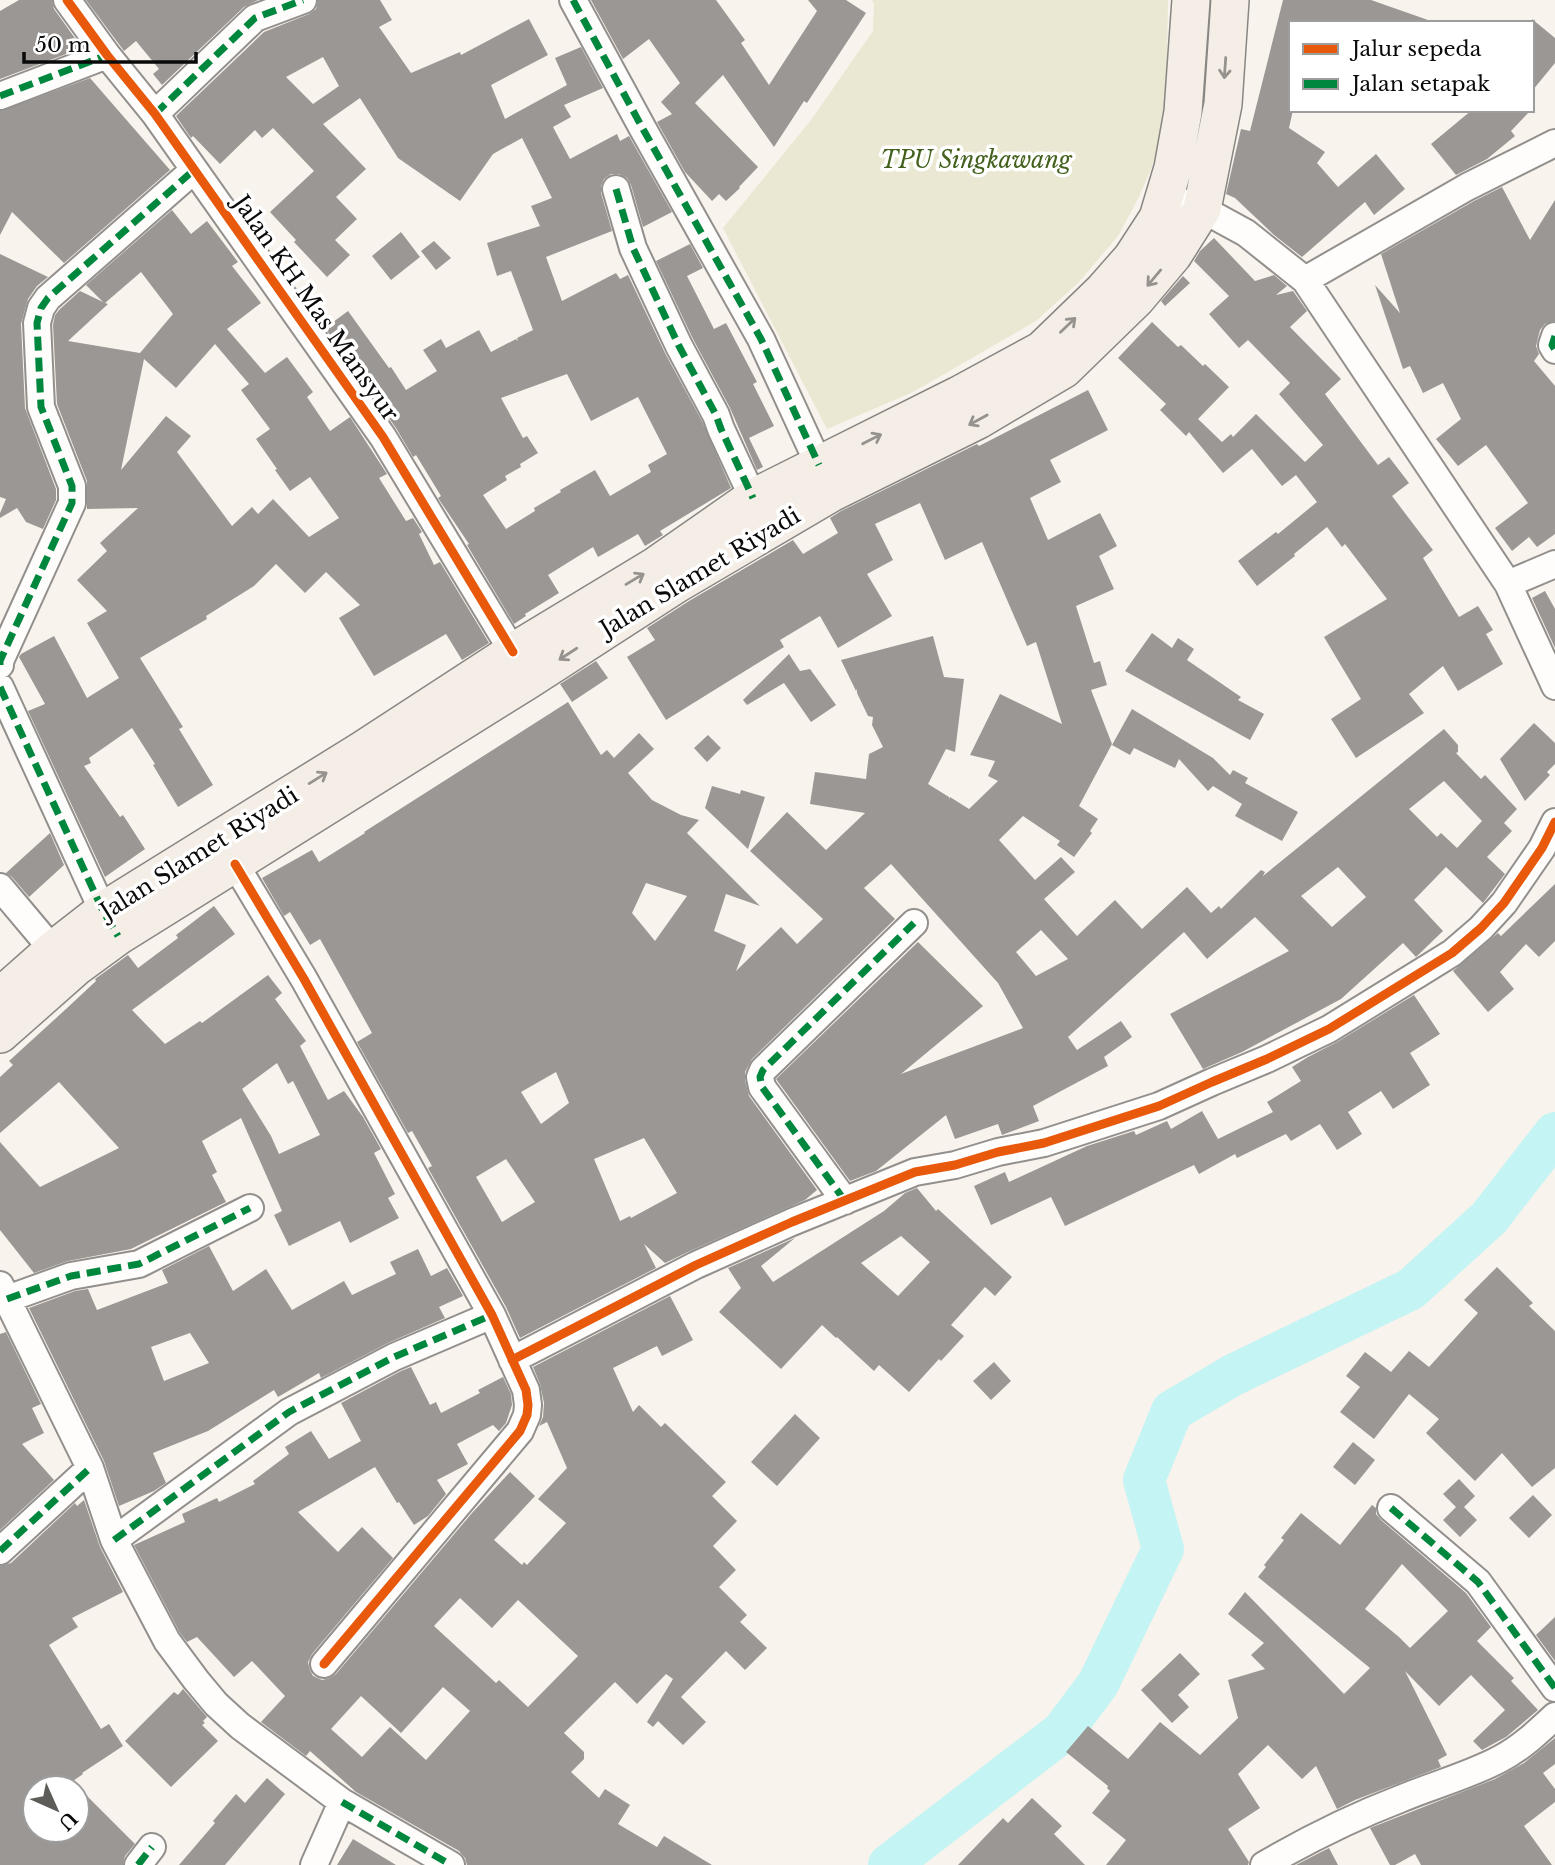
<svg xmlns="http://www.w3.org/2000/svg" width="1555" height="1865" font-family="'Libre Baskerville',serif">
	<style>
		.cemetery { fill: #eae7d2 }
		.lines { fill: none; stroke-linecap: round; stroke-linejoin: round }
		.river { stroke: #c4f4f3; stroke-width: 42 }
		.building { fill: #9b9794; fill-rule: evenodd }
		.street-casing { stroke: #928f8c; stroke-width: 30 }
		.secondary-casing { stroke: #888683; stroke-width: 40 }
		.street { stroke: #fefdfc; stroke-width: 26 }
		.secondary { stroke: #f4eee7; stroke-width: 37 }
		.quiet { stroke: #00873e; stroke-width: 7; stroke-dasharray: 14 7; stroke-linecap: butt }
		.cycleway-casing { stroke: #fff; stroke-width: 13 }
		.cycleway { stroke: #e8590c; stroke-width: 9 }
		.oneway { stroke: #96938f }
		.labels { text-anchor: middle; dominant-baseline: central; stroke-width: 7; stroke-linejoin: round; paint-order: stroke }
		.park-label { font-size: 23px; font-style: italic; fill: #43601d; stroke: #fff }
		.street-label { font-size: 23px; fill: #0a0a0a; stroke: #fff }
	</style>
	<rect width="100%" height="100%" fill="#f9f3ed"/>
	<path class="cemetery" d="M872,0h296l-2,103 -9,51 -18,43 -21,39 -40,47 -42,38 -123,71 -86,37 -104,-201 88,-108 62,-89 1,-27z"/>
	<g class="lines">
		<path class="river" d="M889,1865l173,-133 36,-48 65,-135 -19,-69 28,-69 61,-36 178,-86 78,-71 66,-85"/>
	</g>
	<path class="building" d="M19,0h33l2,9 28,39 -82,31v-68z
		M86,0h172l-14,7 -82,78 -9,-11 6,-5 -23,-28 -12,10z
		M318,0h62l12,20 -13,7 32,46 49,-21 1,3 68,-36 19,36 -57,30 14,34 62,-34 -12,-27 26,-11 22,41 -39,17 7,12 -18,10 17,32 47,-25 3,7 9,-5 43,76 -29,15 -12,-42 -4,-7 -8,-4h-8l-7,5 -3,7v7l11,38 -66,26 16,44 54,-28 4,6 8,-4 37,78 37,68 29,67 -71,43 3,4 -18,11 -7,-12 -40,23 -5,-10 -45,28 11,18 -34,21 1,2 -12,8 -47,-79 2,-1 -31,-46 3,-2 -25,-41 -3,2 -17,-29 -71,-100 23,-17 41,57 2,-1 15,23 31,-19 -14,-21 18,-11 5,9 33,-18 12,22 25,-13 2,2 -1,-3 16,-8 -22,-59 -14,5 -10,-33 53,-17 -9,-20 21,-8 -30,-60 -29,16 -33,47 -62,-43 -38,-60 -37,26 43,45 -30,28 21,22 -22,21 15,15 -23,22 -33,-35 2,-2 -26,-28 44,-41 -41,-43 -11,10 -7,-8 -35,34 -27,-28 -2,2 -15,-22 88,-84 45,-18 7,-5zM323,57l16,29 -26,18 -27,-27zM567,374l24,47 47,-24 29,57 -19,11 3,7 -41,24 -15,-26 -35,20 1,2 -27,16 1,3 -29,18 -23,-34 24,-15 -2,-4 16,-9 -1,-3 18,-11 -11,-17 -4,2 -22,-40z
		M591,0h125l29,40 -4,3 28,42 48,-74 -9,-11h38l20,13 -59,90 -3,-2 -30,46 -51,-72 -28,28 63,64 -19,20 1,1 -14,13 -7,-7 -7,7 -27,-29 -28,-50 15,-8 -11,-12 19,-19 -31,-44 -26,20z
		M1283,0h88l57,20 -1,3h-136v87h2l-4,18 36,24 -8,11 21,24 38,-33 29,35 -31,26 -9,-13 -63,55 -28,-22 -39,-37 -9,-4 15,-65 9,2z
		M1532,19l23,19v25l-23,28z
		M90,78l80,92 -106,93 -52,-51 -12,23v-124z
		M1472,110h59l-20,21 4,5 -28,23 -31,16 -25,-31z
		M1502,187l28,53 25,-40v121l-10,3 -5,6 -4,16 3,8 -5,7 21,25v148l-18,13 -8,-10 -17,14 -17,-23 33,-25 -42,-58 -28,21 -22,-27 25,-20 -18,-36 -20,10 -13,-27 -7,3 -28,-84 25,28 -19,-59 93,-53z
		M172,210l19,24 16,-13 31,41 -6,4 29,37 -34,26 38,44 22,-16 26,35 -6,5 23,34 20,-14 37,57 -8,4 27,43 7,-3 9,14 -3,2 15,31 6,-3 49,81 -27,17 -16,-26 -72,42 -35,-58 21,-13 -34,-33 -21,21 -29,-29 -22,22 -48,30 1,3 -67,39 43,69 -4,2 34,56 -35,22 -25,-42 2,-1 -23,-36 -43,30 2,5 -7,3 36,51 3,-2 22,34 -40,28 -77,-166 17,-7 -26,-47 2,-3 33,-18 33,62 32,-20 -32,-55 20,-12 -30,-31 30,-29 -7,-8 38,-35 -51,1v-28l-30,-77 -4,-79 2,-10 5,-6 20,-18 23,11 -17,-17zM141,272l32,42 -33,39 -72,-12 40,-37 -3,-1zM215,344l34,40 -8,6 29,39 -14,10 21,30 -2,1 15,21 20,-14 29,41 -30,19 -36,-38 -15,15 -6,-7 -20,19 -55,-74 14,-16 -25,-20 -45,54 23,-111 32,29z
		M401,232l19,25 -29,23 -19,-24z
		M1214,238l41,43 19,-6 13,11 -11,9 17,-4 14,20 -17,16 51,52 -16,15 53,71 11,-8 20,26 -17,13 41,54 -10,8 36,59 19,-11 15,24 -7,4 17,30 -45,27 -15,-25 -34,28 15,19 -68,45 -25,-39 30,-20 -37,-62 63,-38 -42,-55 -3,3 -15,-20 -33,27 1,2 -38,30 -19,-25 38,-29 2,2 39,-32 -21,-27 -14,11 -30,-37 -29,24 -34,-41 -3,4 -26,-26 6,-6 -48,-46 34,-36 26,25 3,-2 22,21 2,-2 24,23 -31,32 24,23 9,-8 2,3 23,-23 49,48 18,-17 -44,-51 11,-11 -42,-43 -9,8 -30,-34 20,-18 -35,-35 6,-10z
		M434,241l17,17 -15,12 -15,-19z
		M690,244l13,24 -16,8 27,53 12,-6 31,59 -4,2 21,42 -25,12 14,29 -6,3 -27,-62 -37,-69 -37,-78z
		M0,254l48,23 -11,9 -9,13 -7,25 4,84 31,81v11l-13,29 -17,-7 -9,-14 -17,10v-5l6,-14 -6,-2z
		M1183,276l7,7 -25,23 -4,-5z
		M1088,390l20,40 -58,30 11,22 -31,16 18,42 52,-27 17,33 -18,10 15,33 -38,17 18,57 6,-2 7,24 -16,5 21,54 -33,62 19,13 -8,12 2,2 -18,24 -17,-12 3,-4 -37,-25 -24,24 36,40 26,-23 14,15 -31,27 33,37 38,-36 27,29 45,-42 24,26 8,-7 2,3 40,-39 4,2 -2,4 181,-147 14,16v7l-2,1 25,26 4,-4 32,34 -13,14 8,8 -25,26 18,17 -22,29 -37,-36 -32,33 29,31 -27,26 -13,-14 -62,56 -99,53 -39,17 -33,-55 119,-63 -34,-34 -48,42 -23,-27 -116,105 9,13 44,-29 11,16 -28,20 4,9 -75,40 6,15 -37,14 -4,-11 -43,15 -9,-24 -70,56 -26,10 -74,-102 142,-137 65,64 -82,68 122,-46 -25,-45 -107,-119 -27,24 31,31 -143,140 -7,13v8l4,16 68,94 -12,10 -115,51 -25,12 -21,-19 12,24 -136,70 -14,-31 -78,-139 4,-2 -20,-35 -4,2 -51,-91 15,-9 -52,-94 -10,6 -20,-33 -6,4 -22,-38 50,-28 7,12 46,-29 -1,-1 204,-130 33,53 6,-5 7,8 25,-25 15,16 -26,24 24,27 29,15 18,5 -12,13 73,73 -34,-12 -12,37 32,14 -10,26 45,-44 16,17 26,-25 -73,-68 37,-39 39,38 39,-37 -55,-9 5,-32 51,7 3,-25 14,-7 -11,-22 1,-8 -5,-1 -11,-23v-4l-1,2 -15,-31 92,-24 11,41 20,2 -9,73 -9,-3 -18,35 21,13v2l1,-2 19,12 29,-28 -10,-5 7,-15 -25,-6 30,-61 62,30 -26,-82 -9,4 -45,-104 -37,18 -25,-57 -45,21 18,36 -26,14 25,42 -54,32 -18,-32 -40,24 4,7 -118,73 -39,-63 28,-17 -8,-12 42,-27 104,-61 10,14 35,-21 -8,-15 11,-7 136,-67 2,2zM1444,781l38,40 -25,27 -16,-15 -4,4 -28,-28zM1338,867l28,30 -34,30 -31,-31zM646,883l41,13 -32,45 -23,-28zM1041,930l27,29 -32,17 -20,-24zM556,1072l13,31 -28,21 -20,-32zM644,1138l33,55 -46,25 -1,-2 -10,5 -26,-62zM506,1159l29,43 -33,20 -26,-45z
		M1545,591l10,18v39l-23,-50z
		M1152,633l20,15 6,-10 16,11 -7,11 54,37 -3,3 26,14 -14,26 -125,-69z
		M789,654l11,17 10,-2 26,36 -25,17 -27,-39 -37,22 -4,-5z
		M596,661l12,17 -36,24 -12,-18z
		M1132,709l81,49 17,17 3,-5 15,8 -3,5 53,29 -16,29 -47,-25 7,-12 -29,-18 -5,5 -29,-32 -4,9 -41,-20 -4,7 -18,-10z
		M1534,723l21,20v21l-8,8 3,3 -25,26 -25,-42z
		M708,735l13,13 -14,14 -13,-14z
		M712,786l28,8 1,-4 24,7 -17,52 -43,-41z
		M50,833l14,32 -35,32 -17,-20 -6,-4z
		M1555,884v57l-16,16 -13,-13 -26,28 14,17 -26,23 -35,-41 45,-38 3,3z
		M214,906l21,28 -103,76 33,34 35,-23 2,2 66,-48 14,18 -7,6 31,42 -6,5 28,54 16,-9 19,26 18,32 -7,4 21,41 -7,4 11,20 -49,25 -10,-22 -51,25 -15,-31 8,-4 -41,-93 -39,23 15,31 -5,3 14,27 -95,47 -63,12 -34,12 -34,-43v-88l40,45 79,-39 -60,-66 -59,51v-56l13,-12 -4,-4 57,-52 30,-28 -1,-2 33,-24 10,13 40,-30 -2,-3zM277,1063l11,21 5,-3 27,54 -41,19 -8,-18 -29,-47z
		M1414,995l26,39 -30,19 20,32 -37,24 -12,-18 -33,21 14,22 -25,16 -17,-26 -29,17 -5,-7 -49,24 -2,-4 -36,20 -5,-9 -129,61 -14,-29 -60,28 -17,-39 31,-14 4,10 78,-36 47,-15 2,4 31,-14 4,8 31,-18 16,28 55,-27 -6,-10 34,-21 -9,-14 16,-10 29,-15z
		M917,1188l19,23 2,-2 74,68 -17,19 -10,-9 -34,38 13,11 -23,25 -2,-2 -30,33 -30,-27 -5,6 -37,-34 -1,1 -14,-13 -41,44 -62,-57 22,-24 -13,-20 67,-30 -34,28 12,16 111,-71 21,-18zM901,1236l29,26 -32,34 -37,-33z
		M209,1246l24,45 33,-22 26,41 52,-29 8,14 44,-21 -6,-12 28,-13 13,27 16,-8 16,28 -24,11 6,11 -57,25 -67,35 -2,-5 -41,24 -4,-7 -66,41 -55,22 13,30 -12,8 -35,15 -15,-45 -75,-153 46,-17 13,-2 9,21 71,-27 -6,-13zM190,1333l19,30 -45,18 -13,-34z
		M1497,1267l36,36 -4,3 26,25v137l-23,19 -30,-34 -27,28 -49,-48 13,-14 -30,-25 -35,45 -34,-27 20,-25 -14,-11 19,-24 26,20 18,-21 20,16 49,-54 -14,-13z
		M670,1296l23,44 -31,16 -5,-10 -44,22 20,44 6,-7 22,22 4,-4 61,59 -14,14 25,25 -24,25 23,24 -17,17 28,28 -7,7 27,26 -22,22 -19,-19 -45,46 25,25 -23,23 -25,-24 -5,6 -6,-5 26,-43 -7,-5 -29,30 -22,-22 -51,51 20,19v7l-13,13 28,26 6,-9 25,16 -12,19 39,23 7,-11 48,29h-245l-2,-7 -6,-7 -103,-59 -46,-41 -4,5 -45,-34 24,-26 -33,-35 -18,16 -37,-40 -10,5 -7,-9 -46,-88 51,-23 -3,-8 35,-16 2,4 36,-18 -2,-3 36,-27 -4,-7 26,-16 18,28 32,-18 -20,-38 60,-32 10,-4 19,38 6,-3 5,11 39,-20 -2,-3 25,-13 8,17 1,11 -6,18 -7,8 -6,-6 -36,19 11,20 -31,16 9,14 -18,22 -14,9 -15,-23 -2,1 -22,-36 -77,45 40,40 24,-25 31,31 -81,96 -4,8 2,8 3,6 9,4 8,-2 6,-4 136,-161 38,-41 25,24 -41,44 28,25 2,-3 3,3 39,-42 -28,-24 29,-31 -20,-46 -8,4 4,-9 1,-14 -4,-19 -7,-17zM460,1598l32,30 26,-28 60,56 -50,51 -29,-27 -3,3 -62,-57zM443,1687l27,24 -44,49 -36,-33 -28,30 -31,-28 30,-33 40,37z
		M6,1332l35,72 -9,4 12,25 -22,11 32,36 -54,50v-196z
		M994,1362l17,19 -20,19 -18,-19z
		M795,1414l25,24 -43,48 -26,-24z
		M1353,1442l22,18 -20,25 -22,-18z
		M1459,1479l16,17 -11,11 13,13 -17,17 -17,-17 13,-13 -13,-13z
		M1533,1495l19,20 -23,23 -20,-20z
		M84,1500l16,47 23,45 -51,26 6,9 -29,18 52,84 8,-5 14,22 -41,27 1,1 -20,14h-28v42h42v-44l58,58 -10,12 -2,9h-123v-299l11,-3 64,-60 2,3z
		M1372,1505l4,3v6l5,6 85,73 25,34 -14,14 37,37 -3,3 27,29 -32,27 -24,13 -9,-9 32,-31 -34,-35 -32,31 -34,-35 42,84 -9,5 3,7 -86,33 -18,9 -21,-43 -14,13 -34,-34 -30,29 22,34 -32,21 21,33 -1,3h-142l20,-25 -34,-27 18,-22 -3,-3 1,-2 -42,-34 22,-26 40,33 32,-37 40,33 38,-37 -10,-38 37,-11 -14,-14 13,-12 -36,-29 17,-22 99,102 26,-26 -112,-91 8,-10 -2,-2 20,-25 -3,-2 20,-25 39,32zM1402,1564l46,47 -38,37 -11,-11 -34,-28z
		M1555,1617v44l-19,-26z
		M1180,1653l20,21 -22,21 11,12 -17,16 -31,-33z
		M183,1689l24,28 -4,4 2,2 -3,2 16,16 -47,46 -46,-46 49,-49 4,3z
		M1555,1738v26l-12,9 12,16v13l-31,24 28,39h-131l-6,-11 -20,11h-5l-20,-37 125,-49 29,-16z
		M267,1778l18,16 -60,71h-46l36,-42 -2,-2 23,-27 9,9z
		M1032,1798l30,28 -8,8 31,31h-127l45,-47 5,5z
		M353,1839l43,26h-59z
		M1329,1848l9,17h-42l25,-13z"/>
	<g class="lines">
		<g class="street-casing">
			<path id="street" d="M67,0l40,55 48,59 228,323 130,215
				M573,0l70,129 118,210 58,126
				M0,96l107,-41
				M155,114l100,-96 48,-18
				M616,189l17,59 46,98 37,69 5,14 32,69
				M1165,196l37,13 44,24 59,47 203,304 47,102
				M1305,280l162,-93 88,-44
				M1555,336l-3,9 3,5
				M1508,584l47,-20
				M0,665v-4l72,-158v-17l-31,-79 -4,-84 4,-15 7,-10 146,-128
				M0,687l103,224 9,15
				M235,864l69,115 188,336 34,75 2,15 -1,10 -7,16 -196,233
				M0,887l53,63
				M845,1201l-83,-114 -2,-10 3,-7 151,-147
				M0,1285l90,183 24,72 53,101 29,39 20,24 24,22 102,76 109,63
				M7,1299l64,-23 68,-12 111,-56
				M512,1360l184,-95 96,-43 123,-50 40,-7 43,-13 46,-9 115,-37 53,-24 55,-23 62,-30 123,-76 29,-25 23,-25 38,-55 13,-26
				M1391,1508l87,74 77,106
				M114,1540l175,-128 105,-55 98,-42
				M0,1551l90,-83
				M138,1865l14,-18
				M314,1865l28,-63
				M1264,1865c43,-25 89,-48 136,-66 33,-14 68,-23 100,-40 21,-11 38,-27 55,-43"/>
		</g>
		<g class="secondary-casing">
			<path id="secondary" d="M0,997l53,-47 50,-39 258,-160 152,-99 144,-87 96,-67 206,-103 83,-45 61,-59 29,-33 26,-40 15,-50 10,-56 8,-112
				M0,1034l77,-68 41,-30 410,-256 150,-97 153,-90 147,-73 86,-51 72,-70 37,-44 29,-46 21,-105 7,-104"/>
		</g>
		<use href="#street" class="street"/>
		<use href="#secondary" class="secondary"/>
		<path class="quiet" d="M573,0l70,129 118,210 58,126
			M0,96l107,-41
			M155,114l100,-96 48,-18
			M616,189l17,59 46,98 37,69 5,14 32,69
			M1555,336l-3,9 3,5
			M0,665v-4l72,-158v-17l-31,-79 -4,-84 4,-15 7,-10 146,-128
			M0,687l103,224 15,25
			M845,1201l-83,-114 -2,-10 3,-7 151,-147
			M7,1299l64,-23 68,-12 111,-56
			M1391,1508l87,74 77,106
			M114,1540l175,-128 105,-55 98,-42
			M0,1551l90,-83
			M342,1802l109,63
			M138,1865l14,-18"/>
		<g class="cycleway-casing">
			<path id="cycleway" d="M67,0l40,55 48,59 228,323 130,215
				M235,864l69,115 188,336 34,75 2,15 -1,10 -7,16 -196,233
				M512,1360l184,-95 96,-43 123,-50 40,-7 43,-13 46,-9 115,-37 53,-24 55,-23 62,-30 123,-76 29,-25 23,-25 38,-55 13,-26"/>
		</g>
		<use href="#cycleway" class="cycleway"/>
	</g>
	<defs><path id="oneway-shaft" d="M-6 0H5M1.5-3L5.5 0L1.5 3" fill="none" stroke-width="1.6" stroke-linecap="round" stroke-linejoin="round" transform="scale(1.75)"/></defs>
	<g class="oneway">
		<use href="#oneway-shaft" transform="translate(1225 68) rotate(94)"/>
		<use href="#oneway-shaft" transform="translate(1154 278) rotate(130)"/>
		<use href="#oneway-shaft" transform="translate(1068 325) rotate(-44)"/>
		<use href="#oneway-shaft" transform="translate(978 420) rotate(151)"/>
		<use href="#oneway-shaft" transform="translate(872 439) rotate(-27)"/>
		<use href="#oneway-shaft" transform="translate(635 579) rotate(-31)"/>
		<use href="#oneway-shaft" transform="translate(568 654) rotate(147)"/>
		<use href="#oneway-shaft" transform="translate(318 778) rotate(-32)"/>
	</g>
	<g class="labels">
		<g class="park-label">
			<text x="976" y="160">TPU Singkawang</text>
		</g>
		<g class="street-label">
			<text transform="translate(316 308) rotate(55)">Jalan KH Mas Mansyur</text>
			<text transform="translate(700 572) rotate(-31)">Jalan Slamet Riyadi</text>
			<text transform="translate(199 853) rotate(-32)">Jalan Slamet Riyadi</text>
		</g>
	</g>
	<rect x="1289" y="21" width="245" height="91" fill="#ffffff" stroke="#9d9d9d" stroke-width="2"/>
	<rect x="1303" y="44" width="35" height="10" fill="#e8590c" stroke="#9d9d9d" stroke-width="2"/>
	<text x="1352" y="56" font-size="21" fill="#0a0a0a">Jalur sepeda</text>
	<rect x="1303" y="79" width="35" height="10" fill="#00873e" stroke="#9d9d9d" stroke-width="2"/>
	<text x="1352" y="91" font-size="21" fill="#0a0a0a">Jalan setapak</text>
	<g transform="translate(56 1809) rotate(135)"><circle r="33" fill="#ffffff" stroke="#9d9d9d" stroke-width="2"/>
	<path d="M0-5L12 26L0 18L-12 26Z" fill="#5e5c59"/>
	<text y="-10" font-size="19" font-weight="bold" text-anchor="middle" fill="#0a0a0a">U</text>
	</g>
	<path d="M24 52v10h172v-10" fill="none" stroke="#0a0a0a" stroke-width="3.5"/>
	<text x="35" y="52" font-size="21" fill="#0a0a0a" stroke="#ffffff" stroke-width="5" paint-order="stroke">50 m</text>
</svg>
